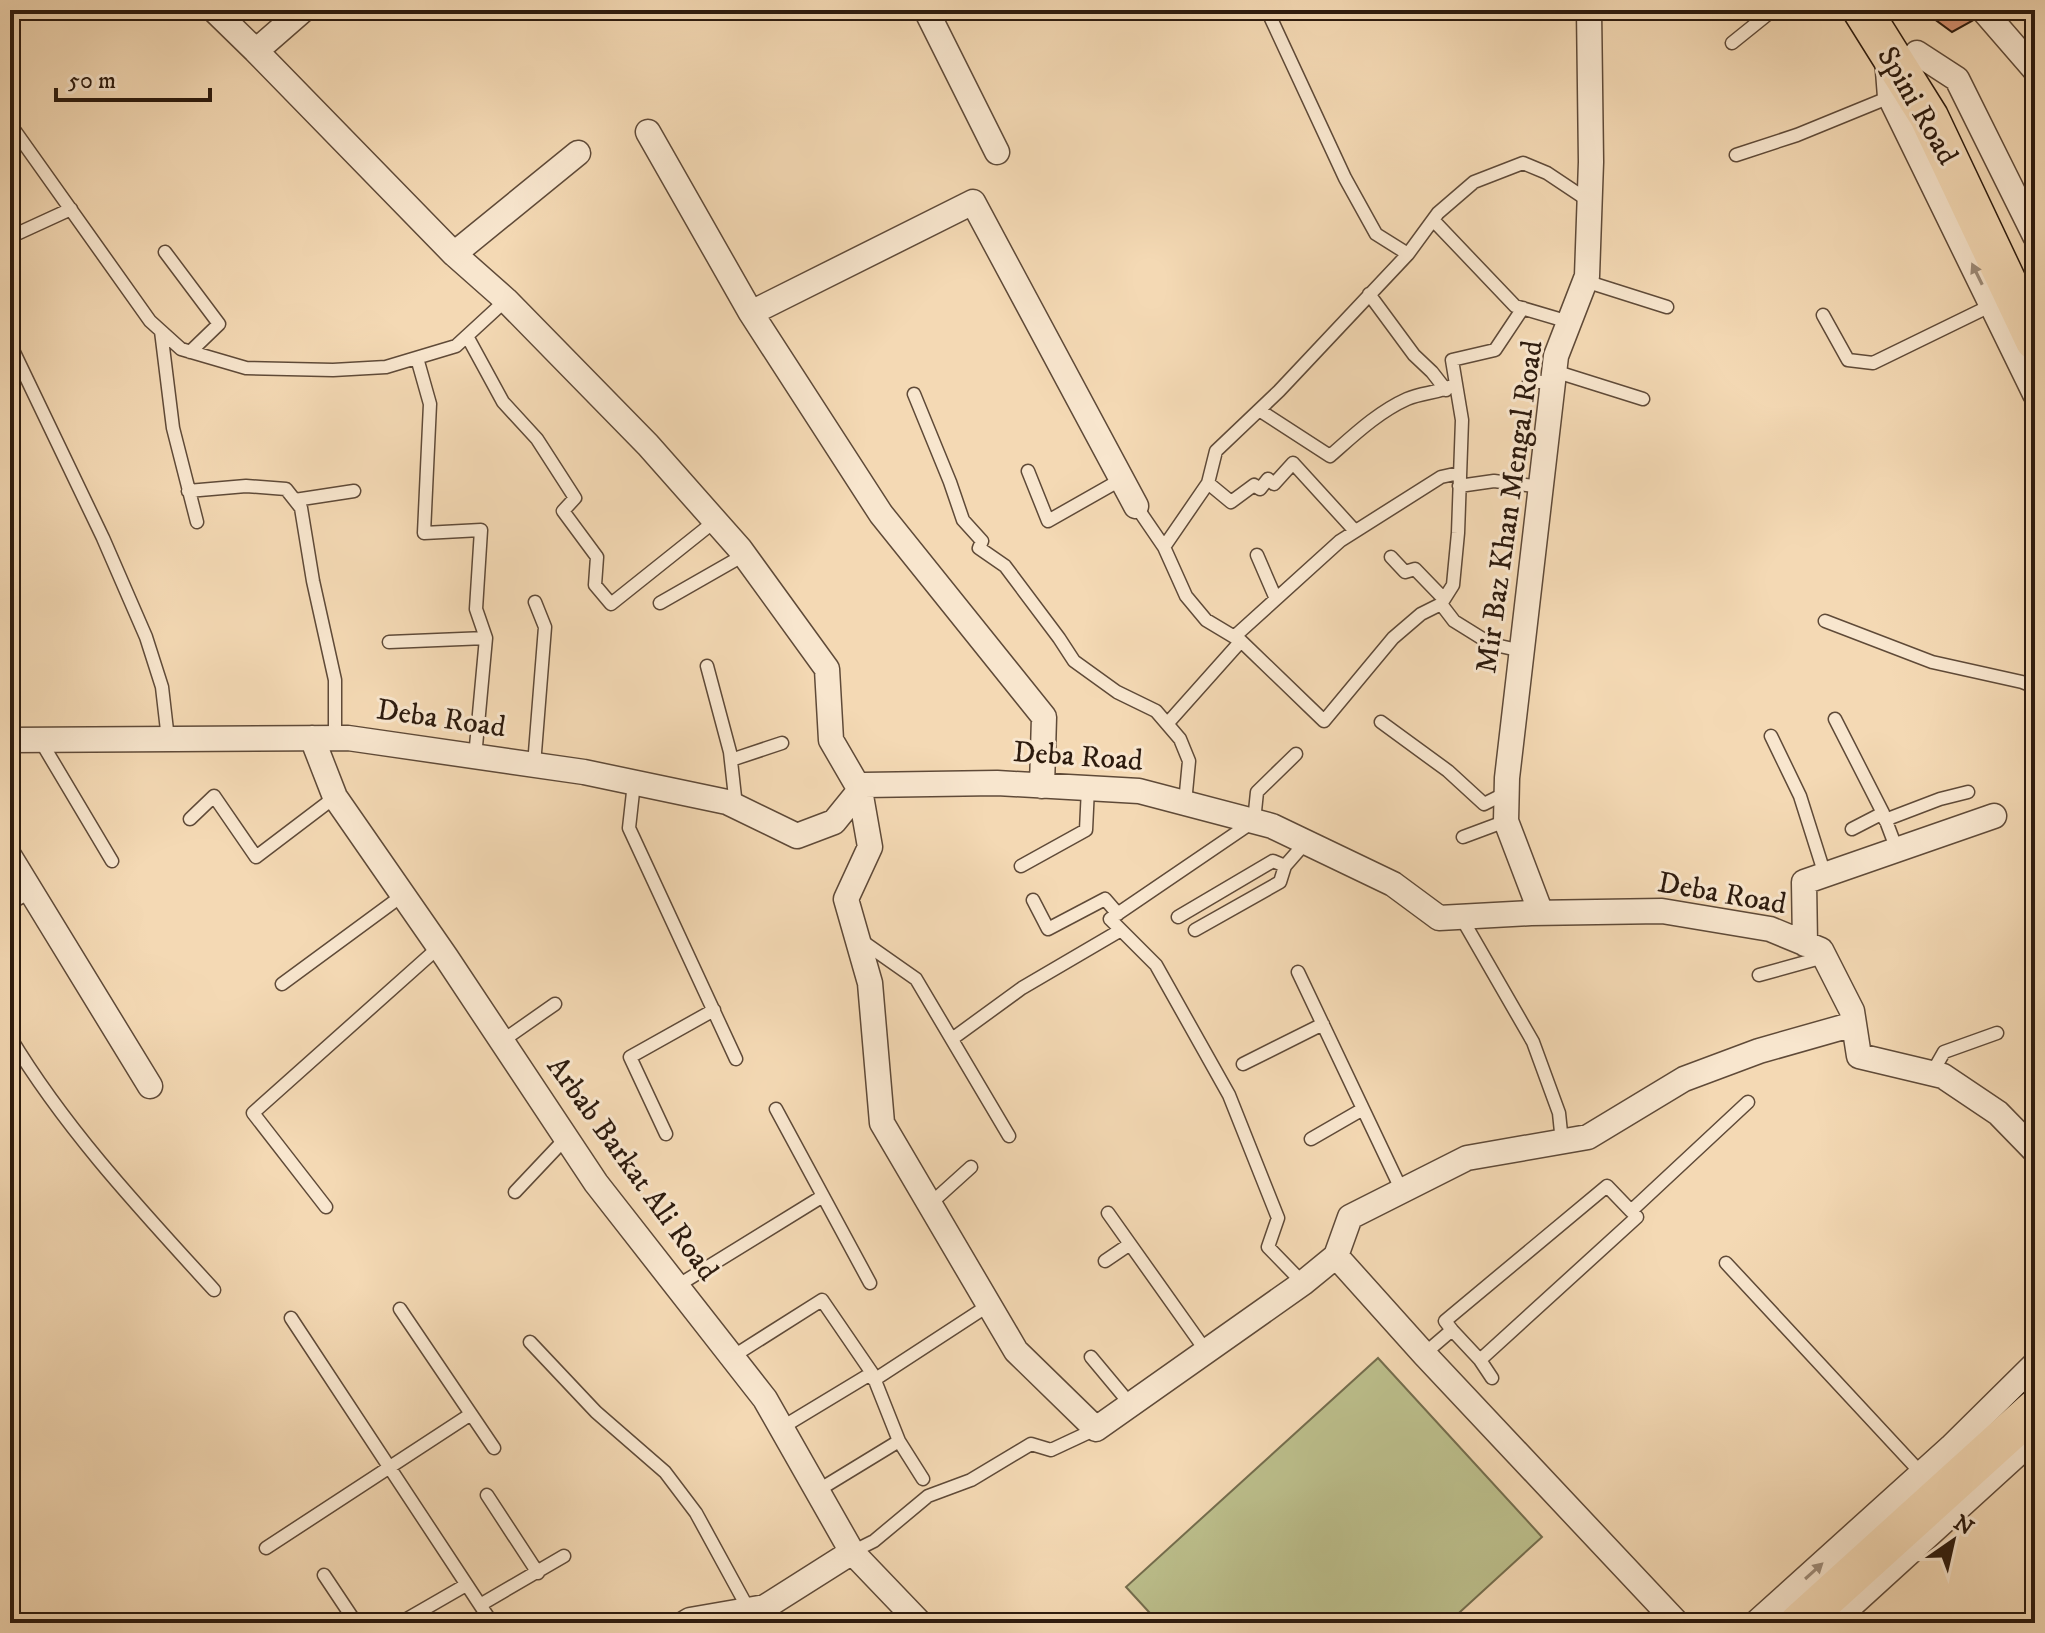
<svg xmlns="http://www.w3.org/2000/svg" width="2045" height="1633" font-family="'IM FELL DW Pica',serif">
	<style>
		.green { fill: #bcbf8c; stroke: #746d4d; stroke-width: 2 }
		.building { fill: #d79272; stroke: #2d1b0e; stroke-width: 2 }
		.lines { fill: none; stroke-linecap: round; stroke-linejoin: round }
		.lane-casing { stroke: #5f4a38; stroke-width: 15 }
		.street-casing { stroke: #5f4a38; stroke-width: 27 }
		.primary-casing { stroke: #2d1b0e; stroke-width: 41 }
		.lane { stroke: #f8e6ce; stroke-width: 12 }
		.street { stroke: #f8e6ce; stroke-width: 24 }
		.primary { stroke: #f4d9b4; stroke-width: 38 }
		.oneway { fill: #9d8b78 }
		.labels { text-anchor: middle; dominant-baseline: central; stroke-width: 6; stroke-linejoin: round; paint-order: stroke }
		.street-label { font-size: 30px; fill: #2d1b0e; stroke: #f8e6ce }
	</style>
	<rect width="100%" height="100%" fill="#f4d9b4"/>
	<filter id="stains"><feTurbulence type="fractalNoise" baseFrequency=".0025" numOctaves="4"/><feColorMatrix values="0 0 0 0 .2 0 0 0 0 .09 0 0 0 0 .02 0 0 0 .5 -.17"/></filter>
	<radialGradient id="worn" r=".72"><stop offset=".6" stop-color="#630" stop-opacity="0"/><stop offset="1" stop-color="#630" stop-opacity=".3"/></radialGradient>
	<path class="green" d="M1378,1358l164,179 -94,86h-289l-33,-36z"/>
	<path class="building" d="M1922,10h43l7,11 -20,11z"/>
	<g class="lines">
		<g class="lane-casing">
			<path id="lane" d="M1267,10l78,168 31,56 32,20
				M1732,43l41,-33
				M10,124l140,197 31,28 65,19 87,2 53,-3 70,-21 50,-46
				M1736,155l61,-20 93,-38
				M1433,220l82,86 54,16
				M10,237l61,-28
				M165,252l54,72 -29,28
				M1585,281l82,26
				M1369,294l45,61 18,17 14,18
				M1823,315l25,45 25,3 119,-58
				M161,331l12,97 24,94
				M467,336l36,66 34,37 38,59 -12,13 34,46 -2,28 16,19 104,-83
				M11,346l92,192 43,99 16,50 6,52
				M417,358l13,46 -6,129 57,-3 -5,79 10,29 -11,119
				M1554,371l89,28
				M1529,382h24
				M914,394l36,88 13,38 19,21 -3,7 26,18 54,72 15,23 43,31 39,19 24,28 9,22 -4,42
				M1259,410l71,46c24,-21 48,-44 77,-57 16,-7 34,-6 49,-15
				M1028,471l20,50 74,-42
				M1208,483l23,19 23,-17 6,4 8,-10 6,5 19,-21 62,68
				M1459,486l35,-5 48,6
				M188,491l58,-5 40,3 15,19 12,73 22,99v58
				M295,500l59,-9
				M1136,506l28,41 22,49 20,24 35,21 83,80 69,-83 28,-24 20,-10 12,-19 5,-52 4,-113 -10,-60 43,-10 28,-42
				M1164,547l44,-64 8,-32 63,-60 129,-137 30,-41 36,-31 49,-19 24,10 42,28
				M1257,555l19,44
				M1391,557l14,15 10,-3 29,30
				M660,603l84,-48
				M1441,604l13,17 37,23 31,7
				M1825,621l107,41 90,20 13,5
				M1234,637l106,-96 101,-64 18,-4
				M389,642l97,-4
				M707,666l23,86 6,54
				M1835,719l48,94 14,37
				M1381,722l67,49 36,33 22,-11
				M1167,724l74,-83
				M1771,736l29,60 25,79
				M40,740l72,121
				M1296,754l-39,38 -3,29 -144,98 46,46 73,130 49,123 -10,29 35,36
				M731,760l51,-17
				M534,765l11,-138 -10,-25
				M634,783l-5,45 107,231
				M190,819l24,-23 42,61 79,-60
				M1885,820l55,-21 28,-7
				M1852,829l31,-16
				M1463,837l43,-16
				M1021,866l65,-36 2,-42
				M1033,900l15,29 57,-30 13,15
				M10,903l21,-11
				M1178,917l95,-56 12,5 21,-24
				M1461,917l72,125 26,71 3,29
				M1195,930l85,-48 5,-16
				M859,939l57,40 93,157
				M1298,972l104,219
				M1759,975l65,-18
				M282,984l121,-89
				M10,1037c56,93 131,173 204,253
				M952,1039l70,-51 99,-58
				M502,1041l53,-37
				M1243,1064l80,-40
				M1932,1073l12,-21 53,-19
				M776,1109l94,174
				M666,1134l-36,-77 84,-47
				M1311,1139l52,-30
				M515,1192l51,-54
				M930,1204l41,-37
				M326,1207l-73,-94 186,-166
				M1108,1213l98,138
				M1105,1261l25,-17
				M1726,1263l196,211
				M677,1286l146,-90
				M400,1309l94,139
				M291,1318l201,305
				M1452,1330l28,30 157,-143 -6,-6
				M530,1342l66,70 69,60 31,41 53,97
				M1424,1354l28,-24 -7,-9 162,-135 24,25 117,-109
				M732,1357l90,-57 50,73 27,68 24,38
				M1091,1357l40,48
				M1480,1360l12,18
				M874,1380l115,-75
				M781,1428l91,-55
				M817,1491l82,-50
				M487,1495l51,78
				M266,1548l205,-134
				M852,1552l22,-11 54,-45 43,-16 60,-36 20,6 45,-21
				M324,1575l32,48
				M480,1605l84,-49
				M400,1623l66,-38"/>
		</g>
		<g class="street-casing">
			<path id="street" d="M214,10l42,41 198,203 52,46 142,145 92,104 87,120 4,71 29,50 10,57 -24,52 24,84 12,140 134,228 80,78 207,-146 33,-27 14,-39 117,-59 121,-21 96,-58 75,-28 95,-27
				M926,10l71,142
				M1983,10l52,60
				M256,51l47,-41
				M1917,53l40,26 78,157
				M1887,58l3,39 145,297
				M648,132l103,181 130,201 163,203 -2,69
				M454,254l124,-101
				M751,313l222,-111 163,304
				M312,738l23,59 111,160 150,226 169,216 87,153 68,71
				M10,740l338,-2 236,34 143,30 70,34 37,-14 30,-37 133,-2 142,8 133,35 121,58 46,34 92,-5 131,-2 108,18 51,21 31,61 7,45 84,20 55,37 37,38
				M10,857l140,229
				M1541,913l-35,-92 1,-43 49,-422 31,-80 4,-114 -2,-152
				M1805,944l-1,-62 190,-66
				M1336,1256l88,98 253,269
				M685,1623l5,-3 75,-13 87,-55
				M1756,1623l195,-176 84,-83
				M1832,1623l203,-185"/>
		</g>
		<g class="primary-casing">
			<path id="primary" d="M1862,10l67,107 106,224
				M1799,1623l236,-214"/>
		</g>
		<use href="#lane" class="lane"/>
		<use href="#street" class="street"/>
		<use href="#primary" class="primary"/>
	</g>
	<defs><path id="oneway-solid" d="M-6-.8H1V-3.2L6.5 0L1 3.2V.8H-6Z" transform="scale(2)"/></defs>
	<g class="oneway">
		<use href="#oneway-solid" transform="translate(1977 274) rotate(-116)"/>
		<use href="#oneway-solid" transform="translate(1814 1571) rotate(-42)"/>
	</g>
	<g class="labels">
		<g class="street-label">
			<text transform="translate(1917 106) rotate(60)">Spini Road</text>
			<text transform="translate(1510 507) rotate(-82)">Mir Baz Khan Mengal Road</text>
			<text transform="translate(441 719) rotate(8)">Deba Road</text>
			<text transform="translate(1078 757) rotate(4)">Deba Road</text>
			<text transform="translate(1722 894) rotate(10)">Deba Road</text>
			<text transform="translate(632 1169) rotate(54)">Arbab Barkat Ali Road</text>
		</g>
	</g>
	<rect width="2045" height="1633" fill="none" stroke="#f4d9b4" stroke-width="40"/>
	<rect x="12" y="12" width="2021" height="1609" fill="none" stroke="#2d1b0e" stroke-width="4"/>
	<rect x="20" y="20" width="2005" height="1593" fill="none" stroke="#2d1b0e" stroke-width="2"/>
	<g transform="translate(1953 1541) rotate(34)" stroke="#f8e6ce" stroke-width="6" paint-order="stroke">
	<path d="M0-6L14 30L0 20L-14 30Z" fill="#2d1b0e"/>
	<text y="-12" font-size="22" font-weight="bold" text-anchor="middle" fill="#2d1b0e">N</text>
	</g>
	<path d="M56 88v12h154v-12" fill="none" stroke="#2d1b0e" stroke-width="4"/>
	<text x="68" y="88" font-size="24" fill="#2d1b0e" stroke="#f8e6ce" stroke-width="6" paint-order="stroke">50 m</text>
	<rect width="100%" height="100%" filter="url(#stains)"/>
	<rect width="100%" height="100%" fill="url(#worn)"/>
</svg>
